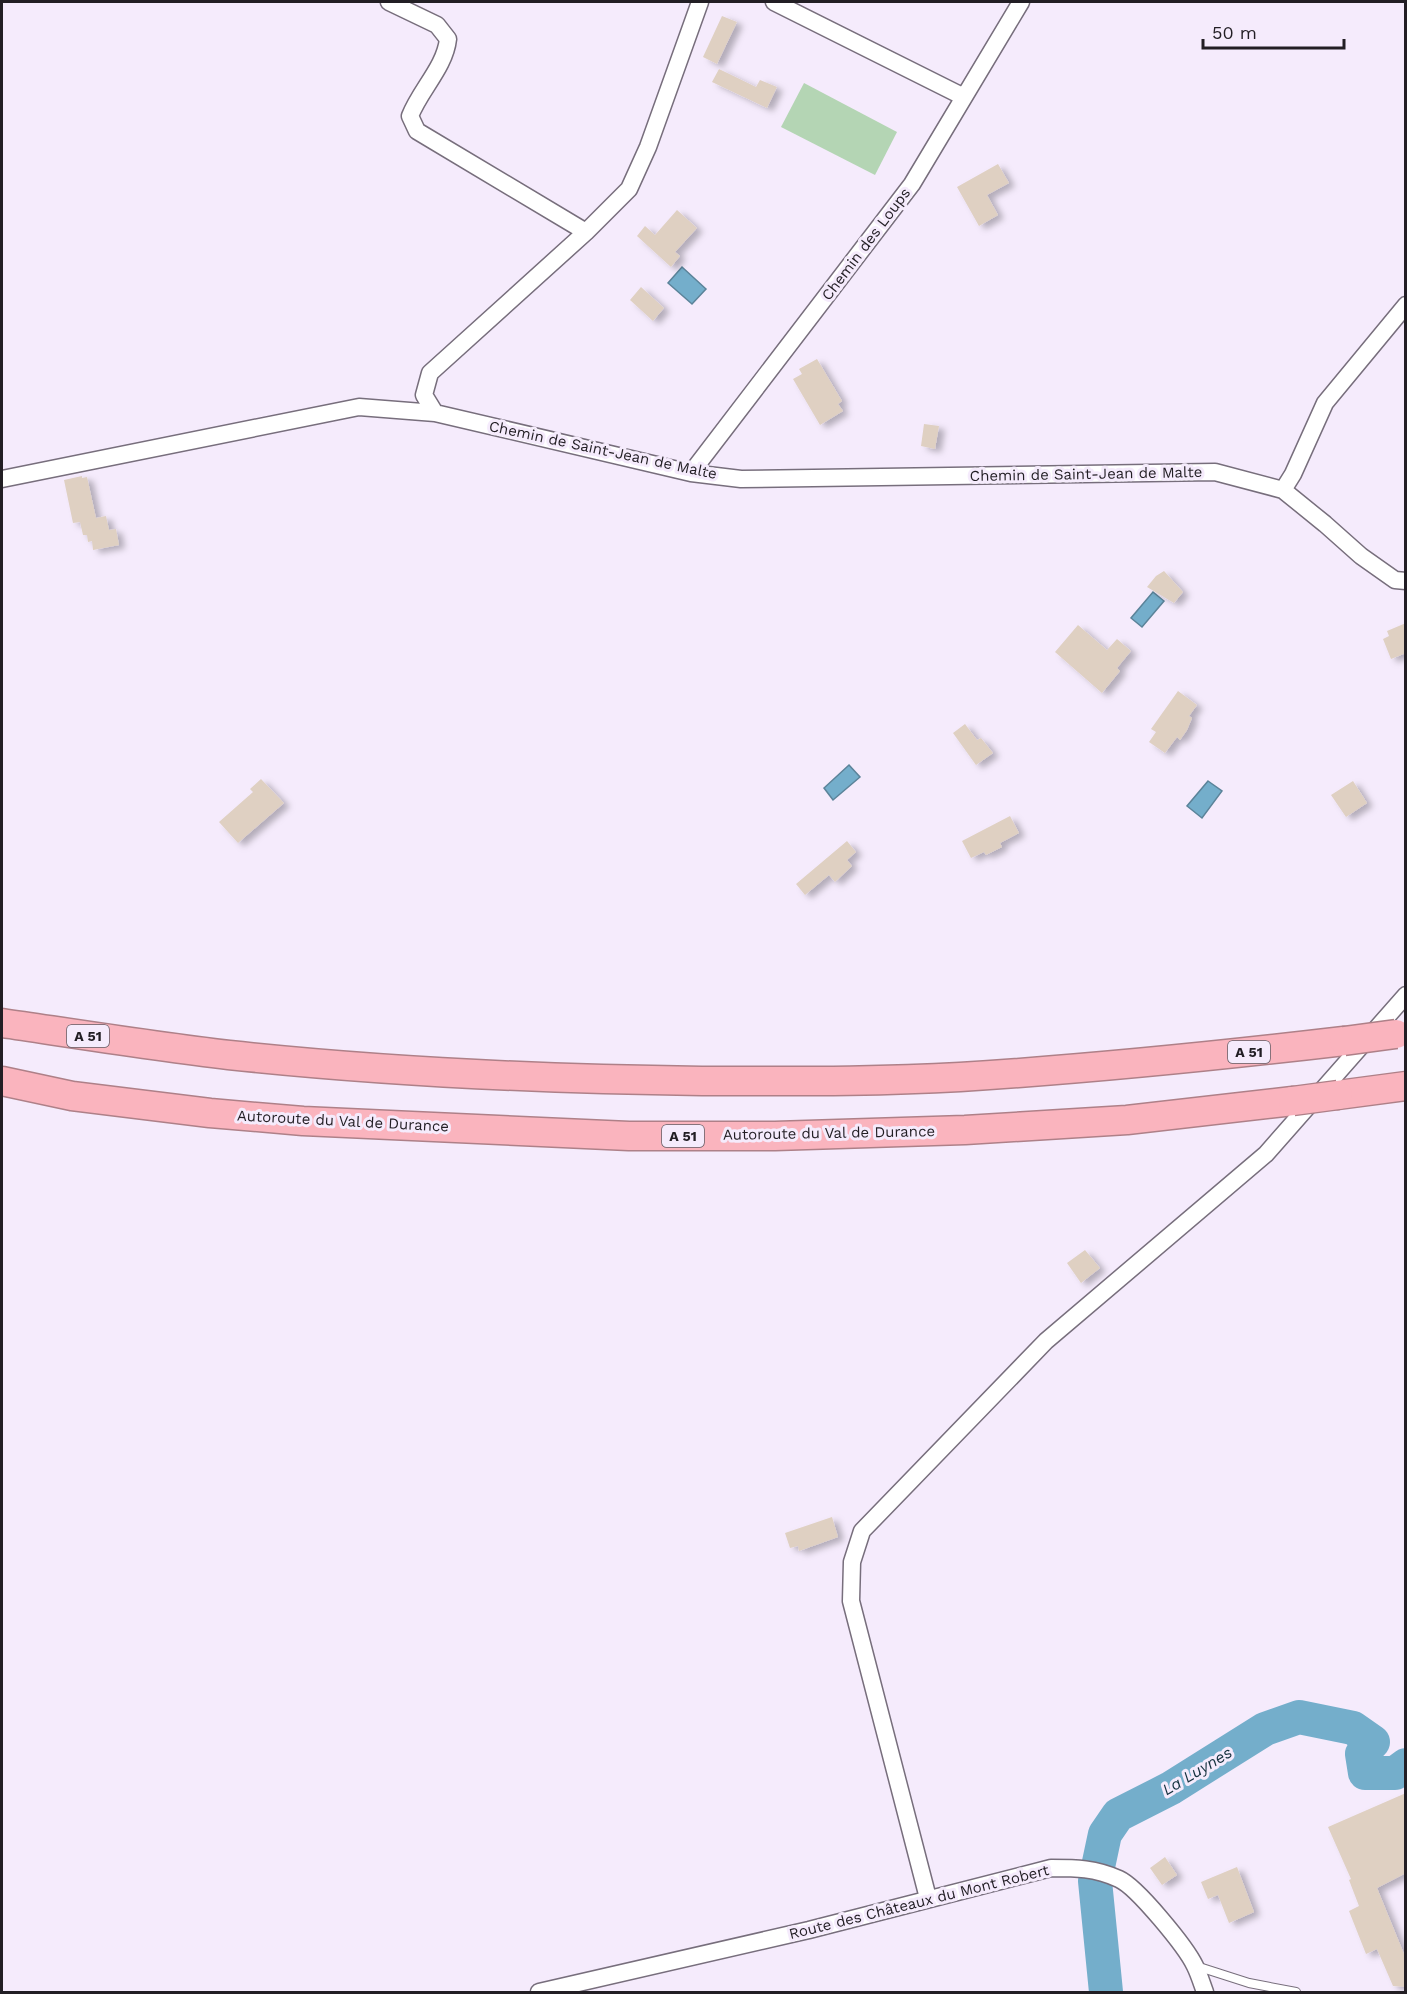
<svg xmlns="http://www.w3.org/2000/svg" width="1407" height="1994" font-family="'Work Sans',sans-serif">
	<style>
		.green { fill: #b4d5b4 }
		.water { fill: #74aecb; stroke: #5b8399; stroke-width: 1.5 }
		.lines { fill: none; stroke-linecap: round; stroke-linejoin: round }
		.river { stroke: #74aecb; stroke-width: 34 }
		.building { fill: #dfd0c2; filter: url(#shadow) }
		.service-casing { stroke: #776e7c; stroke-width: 10 }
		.minor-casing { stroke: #776e7c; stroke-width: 19 }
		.motorway-casing { stroke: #ae8088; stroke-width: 31 }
		.service { stroke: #fff; stroke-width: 8 }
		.minor { stroke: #fff; stroke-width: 16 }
		.motorway { stroke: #fab4be; stroke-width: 28 }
		.motorway-bridge-casing { stroke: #ae8088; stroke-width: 31; stroke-linecap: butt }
		.motorway-bridge { stroke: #fab4be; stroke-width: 28 }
		.labels { text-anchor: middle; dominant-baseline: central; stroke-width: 6; stroke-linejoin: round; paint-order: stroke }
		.shield { fill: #f5ebfc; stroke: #615c65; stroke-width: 1.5 }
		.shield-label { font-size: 14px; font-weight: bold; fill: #221e24 }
		.street-label { font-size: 15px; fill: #221e24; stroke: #f5ebfc }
		.water-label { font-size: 16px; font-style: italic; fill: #122f3c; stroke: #f5ebfc }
	</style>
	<defs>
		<filter id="shadow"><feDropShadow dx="6" dy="3.5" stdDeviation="3" flood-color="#0004"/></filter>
	</defs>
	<rect width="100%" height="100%" fill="#f5ebfc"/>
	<path class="green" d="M804,83l93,49 -22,43 -94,-48z"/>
	<path class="water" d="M682,267l24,22 -14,15 -24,-21z
		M1153,592l11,9 -22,26 -11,-9z
		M849,765l11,12 -27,23 -9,-12z
		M1208,781l14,10 -20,27 -15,-12z"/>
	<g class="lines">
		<path class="river" d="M1106,1992l-11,-111 10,-47 13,-19 53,-27 94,-59 34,-12 54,11 20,14 -11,12 3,19h30l11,-8"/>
	</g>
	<path class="building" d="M722,16l15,6 -20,42 -14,-7z
		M719,69l37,18 4,-7 17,7 -10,21 -55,-26z
		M998,164l11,19 -22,12 11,20 -19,11 -22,-39z
		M677,210l20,18 -22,24 5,4 -9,11 -34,-31 8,-10 10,9z
		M641,287l23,21 -11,13 -23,-21z
		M817,359l25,42 -4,3 5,7 -23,14 -27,-46 9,-5 -3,-5z
		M924,424l15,2 -4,23 -14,-3z
		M82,476v2l5,-1 9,41 10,-2 3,14 7,-1 3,16 -26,5 -1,-9 -4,1 -1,-7h-4l-3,-13 -7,1 -9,-43z
		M1164,571l19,21 -9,11 -27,-16 9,-11z
		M1406,623v30l-15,6 -8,-20 6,-3 -2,-5z
		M1078,625l29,25 10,-11 14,12 -14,17 3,3 -18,22 -47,-41z
		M1178,691l19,14 -8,11 3,2 -5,12 -7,10 -3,-3 -12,16 -16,-11 7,-10 -5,-3z
		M965,724l12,16 4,-2 12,15 -17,12 -23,-32z
		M261,779l23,24 -46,40 -19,-21 34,-30 -3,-3z
		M1353,781l14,22 -21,14 -15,-22z
		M1010,816l9,17 -19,10 2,4 -16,8 -2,-3 -13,6 -9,-17z
		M847,841l9,11 -9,8 5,6 -17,16 -6,-7 -24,20 -9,-11z
		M1085,1250l15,18 -19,15 -14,-20z
		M832,1517l6,20 -39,14 -1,-5 -8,2 -5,-15z
		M1406,1793v80l-29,15 29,71v28l-13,-1 -16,-37 -11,5 -17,-43 10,-5 -10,-26 2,-1 -23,-52z
		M1165,1857l12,18 -15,10 -12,-17z
		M1237,1867l17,45 -25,11 -11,-28 -10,4 -7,-17z"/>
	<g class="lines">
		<g class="service-casing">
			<path id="service" d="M1196,1966l53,17 47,9"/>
		</g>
		<g class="minor-casing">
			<path id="minor" d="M389,2l48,23 11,14c-3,28 -28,51 -38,77l7,15 169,101
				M774,2l190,95
				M435,413l-11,-18 6,-22 156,-141 43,-43 19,-42 52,-145
				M691,473l221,-289 109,-182
				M2,479l357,-72 76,6 256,60 50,6 474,-7 68,18 42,34 36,32 34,24 11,1
				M1283,490l10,-16 32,-71 81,-98
				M928,1898l-77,-297 1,-39 10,-31 184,-190 220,-187 140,-159
				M539,1992l270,-62 242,-62c25,0 44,0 68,11 18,8 67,68 76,87 4,8 7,18 10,26"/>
		</g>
		<g class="motorway-casing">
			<path id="motorway" d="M2,1023c75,11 151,23 227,32 158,17 315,24 473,26 86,0 172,1 258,-4 128,-8 256,-21 384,-36
				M2,1081l70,15 138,17 93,8 326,15h146l190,-6 162,-10 166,-19
				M1338,1095l68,-9"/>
		</g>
		<use href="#service" class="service"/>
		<use href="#minor" class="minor"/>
		<use href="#motorway" class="motorway"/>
		<g class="motorway-bridge-casing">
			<path id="motorway-bridge" d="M1344,1041l52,-7
				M1293,1101l45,-6"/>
		</g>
		<use href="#motorway-bridge" class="motorway-bridge"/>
	</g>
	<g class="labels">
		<g class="shield">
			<rect x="67" y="1025" width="42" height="22" rx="4.5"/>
			<rect x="1228" y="1041" width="42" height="22" rx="4.5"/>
			<rect x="662" y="1125" width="42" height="22" rx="4.5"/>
		</g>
		<g class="shield-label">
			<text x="88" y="1036">A 51</text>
			<text x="1249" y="1052">A 51</text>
			<text x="683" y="1136">A 51</text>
		</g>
		<g class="street-label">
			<text transform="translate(866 244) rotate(-53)">Chemin des Loups</text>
			<text transform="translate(603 450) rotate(12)">Chemin de Saint-Jean de Malte</text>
			<text transform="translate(1086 474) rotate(-1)">Chemin de Saint-Jean de Malte</text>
			<text transform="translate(343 1121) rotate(3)">Autoroute du Val de Durance</text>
			<text transform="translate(829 1133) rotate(-1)">Autoroute du Val de Durance</text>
			<text transform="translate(919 1902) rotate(-14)">Route des Châteaux du Mont Robert</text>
		</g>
		<g class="water-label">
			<text transform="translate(1197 1771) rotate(-31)">La Luynes</text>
		</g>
	</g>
	<rect width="1407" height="1994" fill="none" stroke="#221e24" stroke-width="6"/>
	<path d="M1203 39v9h141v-9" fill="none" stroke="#221e24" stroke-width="3"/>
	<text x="1212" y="39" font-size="18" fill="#221e24" stroke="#f5ebfc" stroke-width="4.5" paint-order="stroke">50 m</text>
</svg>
